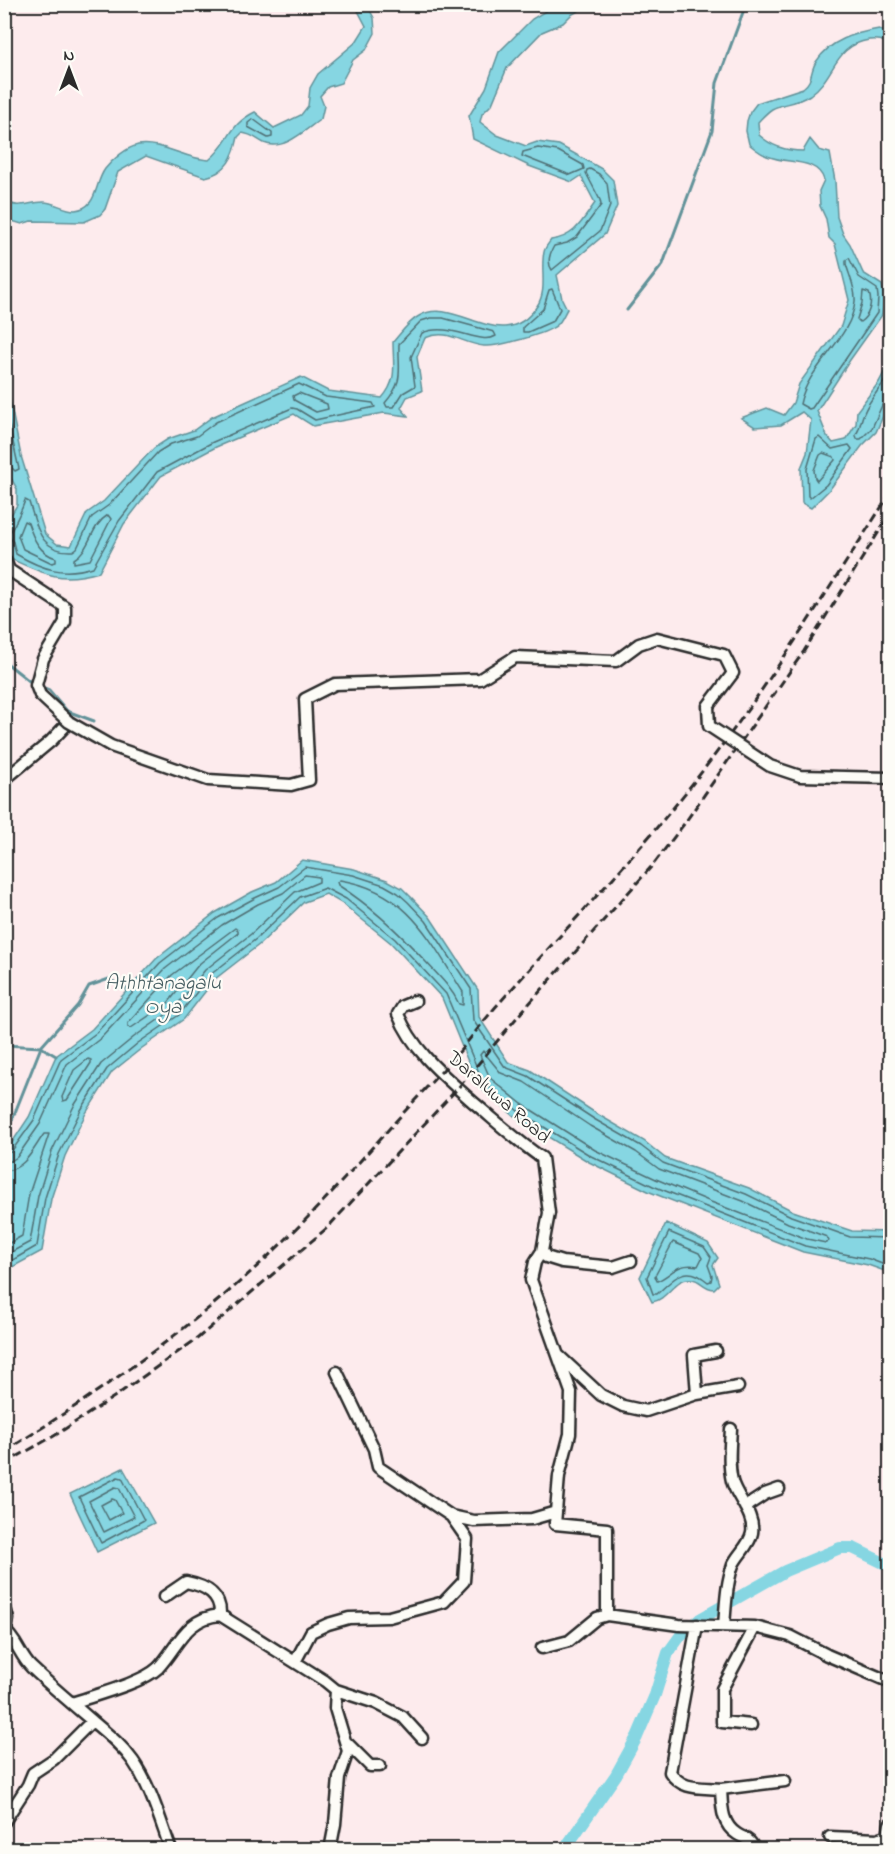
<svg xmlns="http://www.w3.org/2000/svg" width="895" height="1854" font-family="'Indie Flower',sans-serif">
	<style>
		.water { fill: #86d6e2; stroke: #629299; stroke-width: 1.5 }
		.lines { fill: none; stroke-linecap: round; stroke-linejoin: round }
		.shore { stroke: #4f6f74; stroke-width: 1.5 }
		.stream { stroke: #629299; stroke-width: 3 }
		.canal { stroke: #86d6e2; stroke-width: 12 }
		.minor-casing { stroke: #2b2b2b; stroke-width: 15 }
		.minor { stroke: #fdfcf7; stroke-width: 10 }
		.rail { stroke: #2b2b2b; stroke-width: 3; stroke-dasharray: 9 4.5; stroke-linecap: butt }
		.minor-bridge-casing { stroke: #2b2b2b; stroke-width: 15; stroke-linecap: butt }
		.minor-bridge { stroke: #fdfcf7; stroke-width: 10 }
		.labels { text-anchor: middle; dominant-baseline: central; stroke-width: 4.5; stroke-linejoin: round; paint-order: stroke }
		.street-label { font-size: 20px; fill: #2b2b2b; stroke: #fdfcf7 }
		.water-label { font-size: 21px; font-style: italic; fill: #465e62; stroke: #fdfcf7 }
	</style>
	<rect width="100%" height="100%" fill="#fdebed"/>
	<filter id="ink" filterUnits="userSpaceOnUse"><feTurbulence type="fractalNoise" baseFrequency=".0167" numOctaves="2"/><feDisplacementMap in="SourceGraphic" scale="12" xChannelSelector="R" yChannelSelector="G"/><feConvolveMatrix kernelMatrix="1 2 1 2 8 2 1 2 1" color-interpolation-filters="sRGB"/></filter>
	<g filter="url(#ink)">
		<path class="water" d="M557,4l32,1 -18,10 -8,8 -21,9 -35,36 -15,36 -10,10 -2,8 17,13 29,11 11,-4 22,3 43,24 11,11 4,26 -12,28 -48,41 5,24 5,10c-3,5 -6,13 -10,16 -10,9 -60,22 -73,21 -22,-2 -36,-18 -59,-8l-8,19 5,34 -15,6 -6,11 7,8 -24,-3 -71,13 -19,-12 -78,33 -55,29 -37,48 -25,48c-39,11 -53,3 -88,-13l-6,-21 4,-20 8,-13v-16l-12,-22v-83l2,2 14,70 24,78 12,10 14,2 16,-33 17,-12 50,-53 14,-9 26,-9 18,-13 89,-40 27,14 54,7c16,-18 11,-33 11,-56 7,-8 16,-21 26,-26 36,-22 84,42 118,-10 11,-16 3,-37 7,-54 1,-5 5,-9 7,-12 24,-3 31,-19 44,-37l-14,-27 -9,6 -43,-16 -56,-27 -4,-23 17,-28 13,-36 33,-33z
			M355,5h12l7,13 1,15 -9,17 -13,10 -12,23 -13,4 -8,9 4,10 -3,13c-15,10 -37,33 -57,24 -8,-4 -12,-9 -22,-10l-4,4c-4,19 -11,36 -33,40l-59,-21 -28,16 -13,37 -5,6 -16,7 -53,-1 -9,3 -17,-5v-18c14,9 23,1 39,1 10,0 20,8 31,8 23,-2 19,-26 30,-41 8,-10 21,-21 33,-24 24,-4 46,14 71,15 21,-17 19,-35 46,-48l19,16 27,-13 7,-9 2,-18 8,-14 38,-32 10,-16z
			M879,29l11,4v12c-7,-5 -12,-6 -21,-5 -35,5 -34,38 -59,55 -14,9 -26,8 -38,14 -5,3 -10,9 -14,13l1,13c12,11 28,16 44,16l7,-12 9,11 11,3 5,28 2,36 6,17 7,10 13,29 19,12 2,11 -2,19 -32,45 -33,51 10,25 6,7 13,-3 10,-16 1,-13 22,-29 11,-21v39l-14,32 -14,14 -32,43 -19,19 -9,-5 -1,-35 6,-15 4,-33 -9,-8 -21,13 -26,2 -14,-9 26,-10 17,7 9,-12 6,-19 42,-58 8,-26 -14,-56 -6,-6 -3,-19 -6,-13 -1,-15 5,-11c-7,-22 -36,-16 -54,-23 -8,-2 -15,-8 -21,-13l-3,-13 1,-10 3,-9 7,-9 46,-15c10,-7 7,-17 13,-26 14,-22 39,-29 63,-33z
			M302,860l52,9 33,11 15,8 10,10 18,19 48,73 1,27 29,45 22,8 67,44 47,27 21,17 84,30 44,23 59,20 38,1v41l-22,-8 -65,-13 -153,-60 -61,-30 -75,-46 -36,-30 -36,-88 -51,-55 -48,-39 -17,-10 -22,8 -44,42 -45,35 -31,40 -42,29 -30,24 -26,41 -21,43 -14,43 -9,52 -37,20v-118l24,-36 27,-61 36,-27 64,-70 59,-46 37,-21 24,-10z
			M666,1223l42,20 10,15 -5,7 6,19 -5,5c-11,-1 -13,-9 -22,-10 -17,-3 -24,21 -40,23l-12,-25z
			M123,1468l31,55 -57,29 -27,-58z"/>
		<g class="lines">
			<path class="shore" d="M253,119l19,14v4l-4,1 -20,-11v-4z
				M538,148l20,3 25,14 1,4 -14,6 -48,-19 1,-4z
				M587,170l3,-1 9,5 8,9 3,23 -10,25 -48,39c-5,-7 -2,-17 2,-24l13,-3 10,-6 24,-32 -1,-5 -14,-27z
				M849,258l10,19 18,12 1,8 -1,16 -65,95 -3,1 -9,-5c8,-39 52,-65 55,-103 1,-12 -6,-26 -9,-37v-4z
				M552,289l8,20 -7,12 -25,11h-5v-5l20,-18 6,-19z
				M863,291l6,2c4,10 0,23 -9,29l-3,-3 5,-16z
				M431,318h12l51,14 2,4c-17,10 -46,-15 -74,-3l-11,24 4,29 -12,7 -9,14h-7l-2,-4c20,-23 13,-32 14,-59l22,-23z
				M890,372c-7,14 -20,26 -26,41 -4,8 -3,14 -8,22l1,4h4l11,-11 11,-25 7,-3
				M299,384l27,13 47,6 2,4 -60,13 -18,-11 -5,-1 -79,34 -56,30 -38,49 -26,46c-29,9 -50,3 -77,-13l-3,-12 -5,-7c4,-4 15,-28 17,-35l4,2c8,25 11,51 44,49l4,-3 15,-31 17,-12 49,-53 13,-8 26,-8 19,-14z
				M299,393l28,11 1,5 -12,3 -22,-12 -1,-4z
				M4,402l15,67 -4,2 -5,-5 -6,-1
				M819,437l13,12 17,-4 3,4 -26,36 -16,13 -2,-2 -1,-27 9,-30z
				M823,453l11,4 1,3 -18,21 -2,-3 -1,-8 6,-15z
				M108,515l3,4 -21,41 -16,3v-4c17,-10 16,-33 34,-44z
				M24,521l4,2c5,15 11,30 28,35v4l-4,1 -29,-14 -5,-13z
				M340,880c69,11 89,59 123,112v13l-4,-1c-8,-17 -21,-29 -34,-43 -26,-29 -54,-55 -87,-76l-1,-3z
				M235,928l3,2v3l-39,31 -31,39 -37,25 -3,-1v-4l44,-48z
				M483,1051l18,22 23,9 66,44 46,26 23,17 84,32 45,22 39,14 2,4 -3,2 -19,-4 -96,-37 -55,-23 -61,-29 -73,-46 -32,-26 -10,-23z
				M88,1059l3,1v3l-24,37 -4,1 -1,-4 12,-27z
				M4,1154l7,-2 23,-32 27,-61 35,-26 64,-70 58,-45 37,-20 24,-11 26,-20 48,8 31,10 14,8 10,9 18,19 45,68 2,31 32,47 23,9 66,43 47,27 22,17 83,31 45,22 59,21 40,1
				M4,1162l7,-1 6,-4 23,-33 27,-60 34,-26 64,-69 57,-44 36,-21 25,-11 22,-18 14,2v5l-24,10 -44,42 -46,36 -31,39 -40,28 -33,27 -27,42 -22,45 -14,45 -8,46 -26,14
				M4,1171c21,-1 29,-22 40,-37h5l-20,60 -7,42 -18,10
				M669,1232l35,15 7,10 -3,8 4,11 -1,5 -3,1c-23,-20 -34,-3 -51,12h-4l-6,-17z
				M673,1242l26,11 3,5 -4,8c-22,-4 -26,9 -41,15l-2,-5z
				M4,1265l33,-19 8,-48 14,-44 22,-44 26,-41 31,-26 41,-28 31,-40 46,-36 44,-42 25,-9 21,11 49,40 51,55 37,88 35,29 73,45 62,30 152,60 64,13 21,8
				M118,1477l4,1 22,42 -43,23 -22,-46z
				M115,1487l4,1 15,29 -30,15 -15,-31z
				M112,1499l3,1 7,13 -13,7 -8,-15z"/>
			<path class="stream" d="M627,310l36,-46 5,-14 44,-119 5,-48 29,-79
				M4,661l29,23
				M39,686l10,4 18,21 27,10
				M4,1045l37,2 15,9
				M4,1131l8,-11 29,-73 37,-42 11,-19 20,-7 19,11"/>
			<path class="canal" d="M564,1850l52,-75 21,-38 18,-42 13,-42 13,-18 19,-16 85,-48 55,-23h13l37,18"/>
			<g class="minor-casing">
				<path id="minor" d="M4,780l47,-39 18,-19
					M415,1001l-12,5 -5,8c15,37 46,62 75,88 23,19 44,39 69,56l7,55 -7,38 -7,11 -4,18 40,112 -1,42 -11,42 -4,48 52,5v86
					M542,1251l4,6 16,5 51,5 18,-6
					M559,1356l42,39 22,11 23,5 51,-17 -3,-39 22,-4
					M697,1394l41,-7
					M745,1507l20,-13 14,-5
					M451,1516l23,5 58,-2 24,-7
					M164,1597l22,-15c20,4 35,12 34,33
					M4,1604l4,15 -2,12
					M697,1625l-27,147c12,19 31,15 51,17 1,16 0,35 16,45 10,6 12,4 18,16
					M724,1625c2,-20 2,-41 9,-60 4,-10 17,-20 19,-32 3,-19 -16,-36 -20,-52 -4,-17 -2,-35 -1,-52
					M4,1630c12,9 16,26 27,37 19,18 39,35 59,52 15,13 31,25 43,42 18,26 27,59 38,89
					M542,1648l27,-7 28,-23 10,-3 72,10 76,2 35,9 37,19 63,27
					M295,1662l16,-30 17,-8 21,-6 40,-1 55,-15 20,-21 3,-42 -16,-23 -73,-49 -4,-18 -37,-77
					M336,1690l40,13 27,14 19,21
					M72,1703c23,-8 70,-20 86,-35 20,-21 27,-50 62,-53l105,66 11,9 -1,18 13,43 -9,27 -4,46 -5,26
					M751,1725l-29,-3v-33l33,-62
					M346,1742l24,24h10
					M721,1789l64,-8
					M4,1822l24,-37 5,-12 21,-14 38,-38
					M830,1837l48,2 10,-4 2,-11"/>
			</g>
			<use href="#minor" class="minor"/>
			<path class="rail" d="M4,1452c99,-62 196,-129 280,-211 55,-53 104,-113 157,-169 22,-22 39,-48 60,-71 64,-72 132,-141 192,-218 73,-92 133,-191 197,-289
				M4,1464l50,-28 60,-39 84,-59 129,-110 131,-140 61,-73 133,-149 32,-42 120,-173 86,-137"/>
			<g class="minor-bridge-casing">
				<path id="minor-bridge" d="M4,558l5,12 56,37v15l-22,37 -7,26 4,10 29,27 42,24 97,34 83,5 18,-5 -4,-81 30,-15 145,-5 35,-22 101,4 23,-17 18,-6 67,17 9,18 -25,33 1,20 61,40 30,10 90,2"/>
			</g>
			<use href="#minor-bridge" class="minor-bridge"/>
		</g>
	</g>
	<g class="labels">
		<g class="street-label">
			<text transform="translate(498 1098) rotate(41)">Daraluwa Road</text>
		</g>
		<g class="water-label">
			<text x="163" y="984">Athhtanagalu<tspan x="163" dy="24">Oya</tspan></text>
		</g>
	</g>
	<rect width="895" height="1854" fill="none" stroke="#fdfcf7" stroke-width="24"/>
	<rect x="12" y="12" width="871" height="1830" fill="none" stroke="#2b2b2b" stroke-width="2" filter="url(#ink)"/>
	<g transform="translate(69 69)" stroke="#fdfcf7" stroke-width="4.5" paint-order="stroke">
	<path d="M0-4.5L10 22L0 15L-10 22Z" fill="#2b2b2b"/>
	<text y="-9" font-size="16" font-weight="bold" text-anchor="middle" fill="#2b2b2b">N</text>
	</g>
</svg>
